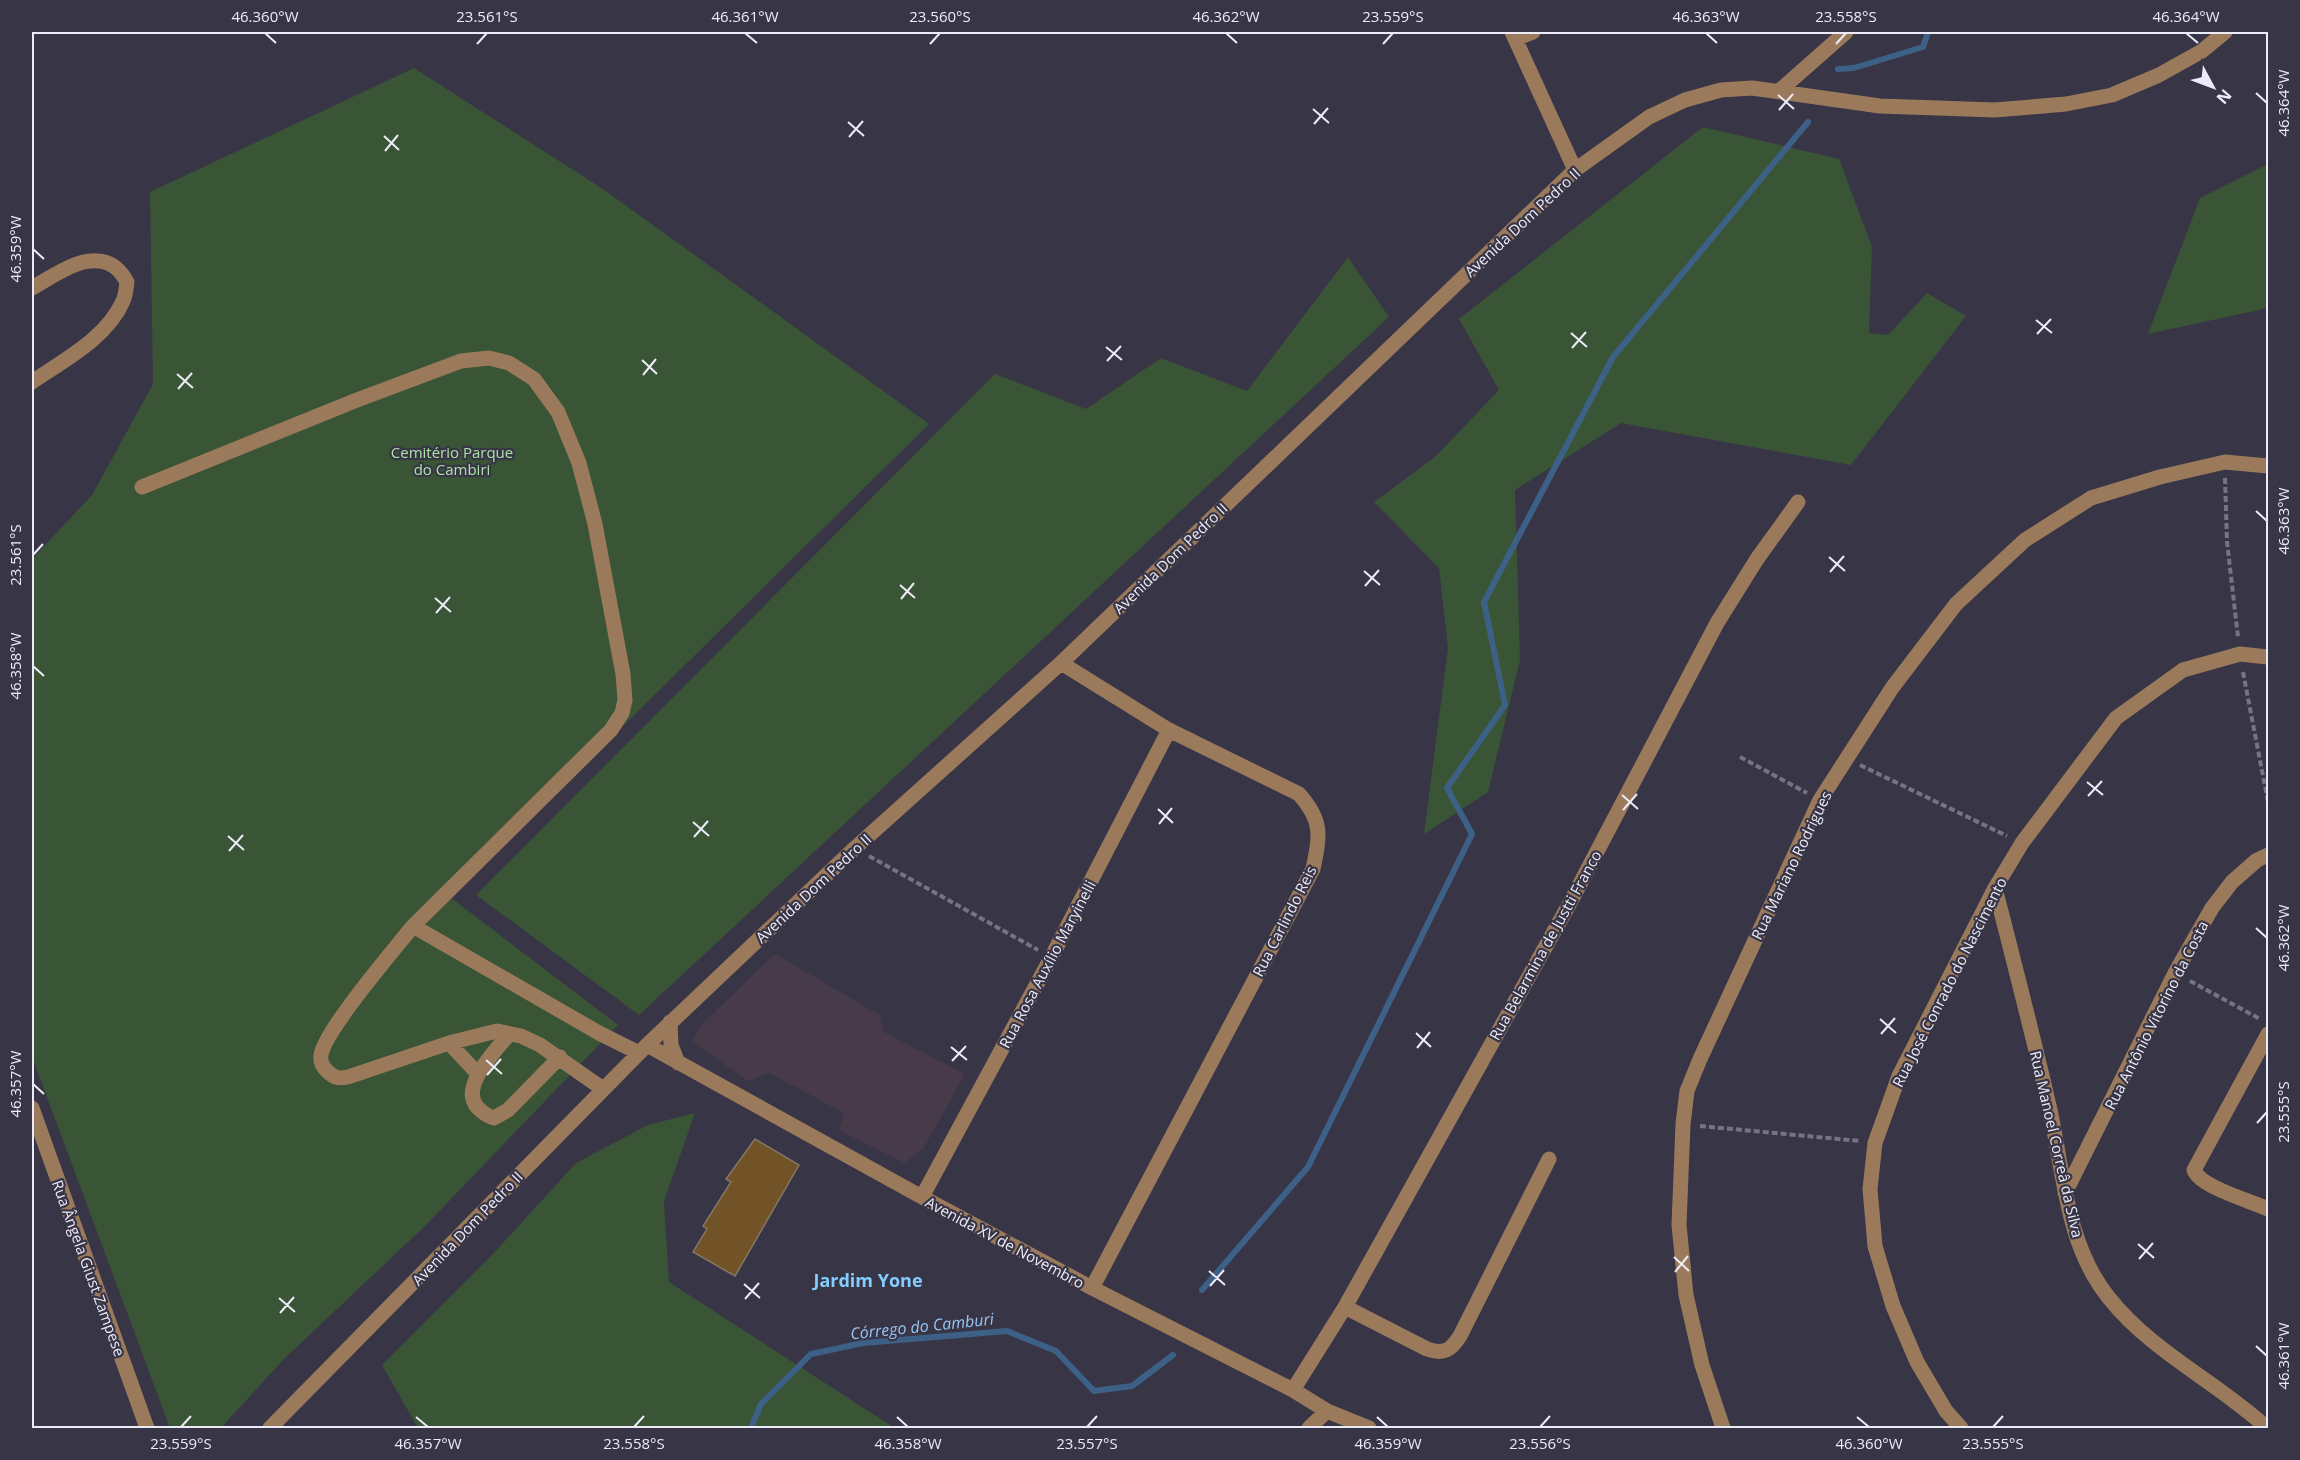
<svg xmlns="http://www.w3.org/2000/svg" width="2300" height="1460" font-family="'Open Sans',sans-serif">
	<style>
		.education { fill: #473a49 }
		.green { fill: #3a5436 }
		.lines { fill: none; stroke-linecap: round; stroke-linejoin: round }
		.stream { stroke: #3d6186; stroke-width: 6 }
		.building { fill: #725327; stroke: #857765; stroke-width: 1.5 }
		.path { stroke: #767484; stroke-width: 4; stroke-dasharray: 6 3; stroke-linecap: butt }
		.minor { stroke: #9b7a5c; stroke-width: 15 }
		.ticks { fill: none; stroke: #ecebf7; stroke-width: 2 }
		.labels { text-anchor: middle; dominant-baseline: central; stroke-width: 4.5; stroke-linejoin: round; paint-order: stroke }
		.street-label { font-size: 15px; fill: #ecebf7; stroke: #383547 }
		.park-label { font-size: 15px; fill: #abe2a3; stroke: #383547 }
		.water-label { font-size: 16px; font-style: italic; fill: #97c5f4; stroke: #383547 }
		.quarter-label { font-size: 18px; font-weight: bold; fill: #84cdfe; stroke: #383547 }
		.neatline { fill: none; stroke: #ecebf7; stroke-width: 2 }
		.ticks-label { font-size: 15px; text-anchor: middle; fill: #ecebf7 }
	</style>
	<rect width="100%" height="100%" fill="#383547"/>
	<path class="education" d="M775,954l105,61 4,17 81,42 -42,75 -18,14 -66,-33 5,-17 -75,-40 -21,8 -56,-40 8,-15z"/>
	<path class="green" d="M414,68l189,121 326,235 -479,473 168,128 -193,201 -142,134 -62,68h-51l-138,-371v-498l60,-64 61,-111 -3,-192z
		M1703,127l136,32 33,88 -3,86 19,2 39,-42 39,23 -115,149 -230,-42 -106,67 5,170 -32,132 -64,42 24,-186 -9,-80 -65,-66 62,-46 63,-66 -40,-71z
		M2268,164v144l-120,26 52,-136z
		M1348,257l41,60 -750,698 -163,-120 519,-521 91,35 75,-51 86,33z
		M695,1113l-31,88 5,81 221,143 -3,3h-469l-36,-63 110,-110 84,-92 72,-38z"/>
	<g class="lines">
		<path class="stream" d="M1838,69l16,-1 69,-21 5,-15
			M1202,1290l106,-123 164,-333 -25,-46 58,-83 -21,-103 129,-245 195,-235
			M751,1428l10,-24 50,-50 52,-11 144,-12 49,20 38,40 38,-5 41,-31"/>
	</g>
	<path class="building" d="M755,1139l44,26 -64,111 -42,-24 14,-23 -4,-3 28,-44 -5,-3z"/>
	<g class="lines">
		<path class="path" d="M2225,478l2,64 11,95
			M2243,672l25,130
			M1740,757l67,36
			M1860,765l147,71
			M869,856l169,94
			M2190,981l70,38
			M1700,1126l160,15"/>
		<path class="minor" d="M1512,32l63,138
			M1515,39l18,-7
			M1779,91l67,-59
			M32,288c31,-18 72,-48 95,-6 -1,6 -1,13 -4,19 -16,37 -59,59 -91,81
			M142,487l215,-87 104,-39 28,-3 20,5 25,16 24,33 21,51 16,61 28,150 2,26 -3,13 -11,17 -198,196 186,107 40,20
			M1061,663l108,67 130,64c24,27 21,41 14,75l-221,419
			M1995,888c19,74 38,147 55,222 14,64 16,135 59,188 43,54 108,84 158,130
			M413,926c-19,24 -88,104 -92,129 -1,6 2,12 6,16 7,7 12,8 21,6l101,-34 48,-12 24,5 19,9 63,44
			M670,1022l1,23 7,18
			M509,1034c-13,17 -51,53 -31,74 5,5 9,8 16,10l14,-8 52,-53
			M2268,1034l-74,136c6,17 57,31 74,39
			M449,1043l29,31
			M647,1045l275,152 170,91 201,102 34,21 42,17
			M32,1108l115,320
			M2065,1193l110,-220 37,-65 20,-26 25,-22 11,-5
			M922,1197l129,-239 118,-228
			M1345,1307l82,42c17,6 24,1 33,-13l89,-177
			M1293,1390l52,-83 226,-406 146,-278 40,-64 41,-57
			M270,1428l377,-383 208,-197 206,-185 514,-493 74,-53 36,-17 36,-10 31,-2 128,18 115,4 71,-6 46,-9 47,-20 43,-24 23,-19
			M1309,1428l18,-17
			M1723,1428l-21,-63 -16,-70 -7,-70 4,-101 4,-33 13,-32 120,-259 72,-112 64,-84 69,-64 66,-42 69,-21 65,-15 43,4
			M1961,1428l-15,-17 -29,-49 -24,-56 -18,-60 -5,-57 5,-46 24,-67 96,-188 27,-45 94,-125 67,-48 57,-16 28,3"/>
	</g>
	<path class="ticks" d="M265,33l11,10M745,33l12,10M1226,33l11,10M1706,33l11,10M2186,33l12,10M477,44l10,-11M930,44l10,-11M1383,44l10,-11M1836,44l10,-11M2256,93l11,10M1778,95l16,14M1313,109l16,14M1779,110l14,-16M848,122l16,14M1314,124l14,-16M384,136l15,14M849,137l14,-16M385,151l13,-16M33,249l11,10M2036,320l16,13M1571,333l16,14M2037,334l14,-15M1106,347l16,13M1572,348l14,-16M642,360l15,14M1107,361l14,-15M177,374l16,14M643,375l13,-16M178,389l14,-16M2256,511l11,10M33,555l10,-11M1829,557l16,14M1364,571l16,14M1830,572l14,-16M900,585l15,13M1365,586l14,-16M435,598l16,14M901,599l13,-16M436,613l14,-16M33,666l11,10M2087,782l16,13M1622,795l16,14M2088,796l14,-15M1158,809l15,14M1623,810l14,-16M693,822l16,14M1159,824l13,-16M228,836l16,14M694,837l14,-16M229,851l14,-16M2256,928l11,10M1880,1019l16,14M1416,1033l15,14M1881,1034l14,-16M951,1047l16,13M1417,1048l13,-16M486,1060l16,14M952,1061l14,-15M487,1075l14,-16M33,1084l11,10M2257,1123l10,-11M2138,1244l16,14M1674,1257l15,14M2139,1259l14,-16M1209,1271l16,14M1675,1272l13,-16M744,1284l16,14M1210,1286l14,-16M279,1298l16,14M745,1299l14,-16M280,1313l14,-16M2256,1346l11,10M416,1417l12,10M897,1417l11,10M1377,1417l11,10M1857,1417l12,10M181,1427l10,-11M634,1427l10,-11M1087,1427l10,-11M1540,1427l10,-11M1993,1427l10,-11"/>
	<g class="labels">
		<g class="street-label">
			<text transform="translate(1522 222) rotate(-43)">Avenida Dom Pedro II</text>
			<text transform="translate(1170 558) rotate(-44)">Avenida Dom Pedro II</text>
			<text transform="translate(1791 865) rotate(-64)">Rua Mariano Rodrigues</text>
			<text transform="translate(813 888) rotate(-43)">Avenida Dom Pedro II</text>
			<text transform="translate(1284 921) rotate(-63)">Rua Carlindo Reis</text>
			<text transform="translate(1545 945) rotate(-61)">Rua Belarmina de Justti Franco</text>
			<text transform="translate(1047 964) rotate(-62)">Rua Rosa Auxílio Maryinelli</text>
			<text transform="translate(1949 982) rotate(-63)">Rua José Conrado do Nascimento</text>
			<text transform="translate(2156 1015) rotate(-63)">Rua Antônio Vitorino da Costa</text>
			<text transform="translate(2057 1144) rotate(77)">Rua Manoel Correâ da Silva</text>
			<text transform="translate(467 1228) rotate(-46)">Avenida Dom Pedro II</text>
			<text transform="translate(1005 1242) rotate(28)">Avenida XV de Novembro</text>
			<text transform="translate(89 1268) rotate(70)">Rua Ângela Giust Zampese</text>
		</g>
		<g class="park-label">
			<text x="452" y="452">Cemitério Parque<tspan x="452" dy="17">do Cambiri</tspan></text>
		</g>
		<g class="water-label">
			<text transform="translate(922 1326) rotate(-6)">Córrego do Camburi</text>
		</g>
		<g class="quarter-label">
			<text x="868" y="1280">Jardim Yone</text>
		</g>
	</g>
	<rect width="2300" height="1460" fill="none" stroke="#383547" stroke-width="66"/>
	<g transform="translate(2213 87) rotate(131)" stroke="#383547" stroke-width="4.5" paint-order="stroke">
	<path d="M0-4.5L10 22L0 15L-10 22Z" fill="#ecebf7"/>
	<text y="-9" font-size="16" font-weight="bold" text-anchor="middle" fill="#ecebf7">N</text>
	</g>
	<rect x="33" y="33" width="2234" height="1394" class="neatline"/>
	<g class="ticks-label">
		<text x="265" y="22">46.360°W</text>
		<text x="487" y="22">23.561°S</text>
		<text x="745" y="22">46.361°W</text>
		<text x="940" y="22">23.560°S</text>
		<text x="1226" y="22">46.362°W</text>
		<text x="1393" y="22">23.559°S</text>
		<text x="1706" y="22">46.363°W</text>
		<text x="1846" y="22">23.558°S</text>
		<text x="2186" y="22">46.364°W</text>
		<text transform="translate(2284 103) rotate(-90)" y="5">46.364°W</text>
		<text transform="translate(16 249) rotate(-90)" y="5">46.359°W</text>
		<text transform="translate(2284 521) rotate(-90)" y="5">46.363°W</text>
		<text transform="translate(16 555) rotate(-90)" y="5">23.561°S</text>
		<text transform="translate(16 666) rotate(-90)" y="5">46.358°W</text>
		<text transform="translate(2284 938) rotate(-90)" y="5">46.362°W</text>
		<text transform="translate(16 1084) rotate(-90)" y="5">46.357°W</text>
		<text transform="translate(2284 1112) rotate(-90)" y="5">23.555°S</text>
		<text transform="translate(2284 1356) rotate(-90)" y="5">46.361°W</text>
		<text x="181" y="1449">23.559°S</text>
		<text x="428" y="1449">46.357°W</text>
		<text x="634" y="1449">23.558°S</text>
		<text x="908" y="1449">46.358°W</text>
		<text x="1087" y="1449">23.557°S</text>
		<text x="1388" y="1449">46.359°W</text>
		<text x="1540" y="1449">23.556°S</text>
		<text x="1869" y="1449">46.360°W</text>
		<text x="1993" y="1449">23.555°S</text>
	</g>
</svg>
